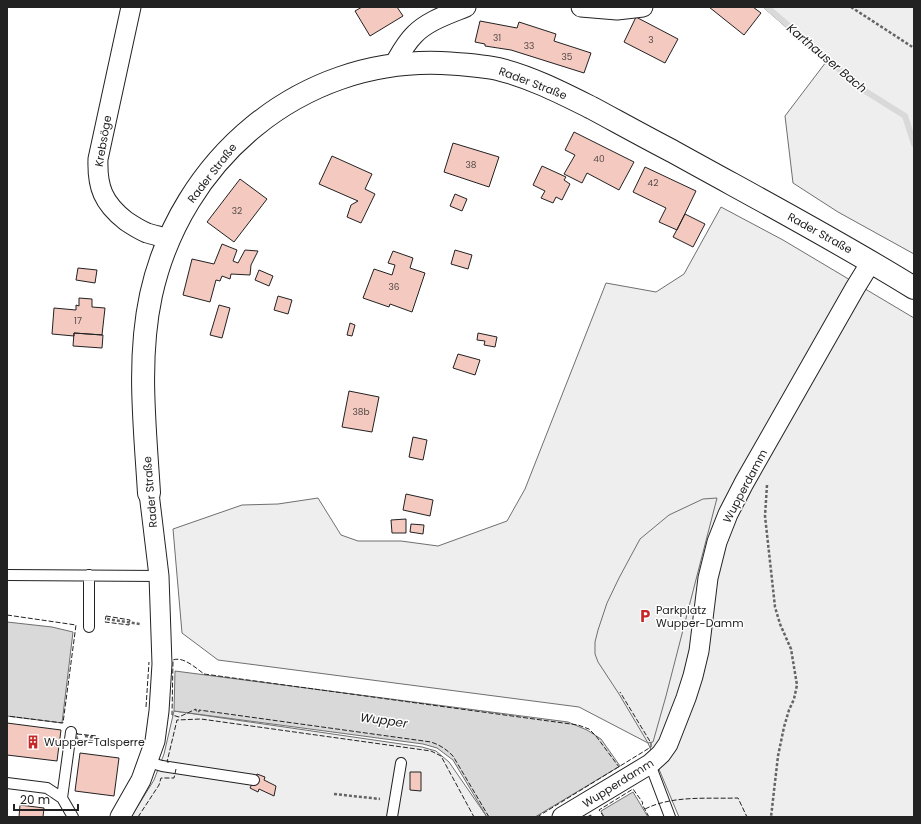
<svg xmlns="http://www.w3.org/2000/svg" width="921" height="824" font-family="Poppins,sans-serif">
	<style>
		.green { fill: #eee; stroke: #6f6f6f }
		.parking { fill: #ededed; stroke: #6f6f6f }
		.water { fill: #d9d9d9; stroke: #6f6f6f }
		.lines { fill: none; stroke-linecap: round; stroke-linejoin: round }
		.stream { stroke: #d9d9d9; stroke-width: 6 }
		.building { fill: #f3c9c0; stroke: #222 }
		.service-casing { stroke: #222; stroke-width: 12 }
		.minor-casing { stroke: #222; stroke-width: 21 }
		.tertiary-casing { stroke: #222; stroke-width: 24 }
		.path { stroke: #646464; stroke-width: 2.5; stroke-dasharray: 3 2; stroke-linecap: butt }
		.service { stroke: #fff; stroke-width: 10 }
		.minor { stroke: #fff; stroke-width: 19 }
		.tertiary { stroke: #fff; stroke-width: 22 }
		.fence { stroke: #222; stroke-width: 1; stroke-dasharray: 5 2; stroke-linecap: butt }
		.labels { text-anchor: middle; dominant-baseline: central; stroke-width: 3; stroke-linejoin: round; paint-order: stroke }
		.number-label { font-size: 9px; fill: #564c4a }
		.street-label { font-size: 11px; fill: #222; stroke: #fff }
		.poi-label { font-size: 11px; fill: #222; stroke: #fff; text-anchor: start }
		.water-label { font-size: 12px; font-style: italic; fill: #222; stroke: #fff }
	</style>
	<rect width="100%" height="100%" fill="#fff"/>
	<path class="green" d="M763,7h151v247l-76,-42 -45,-29 -8,-67 41,-54z
		M721,207l62,33 131,78v499h-235l-31,-74 -69,-36 -361,-47 -36,-27 -9,-104 69,-24 36,-1 40,-6 23,37 17,6h43l37,5 69,-25 18,-32 81,-206 50,9 28,-18z
		M174,711l248,36 14,4 13,11 38,55h-356l23,-37 10,-26z"/>
	<path class="parking" d="M717,498l-51,198 -13,46 -5,1 -29,-49 -21,-32 -3,-8v-12l3,-12 9,-27 12,-25 21,-39 29,-24 34,-16z"/>
	<path class="water" d="M7,622l45,5 21,5 -11,91 -55,-7z
		M175,671l393,51 19,8 14,9 19,27 -85,51h-48l-34,-57 -16,-12 -14,-4 -249,-33z
		M633,792l15,25h-44l-3,-6z"/>
	<g class="lines">
		<path class="stream" d="M767,7l95,82 43,27 9,28"/>
	</g>
	<path class="building" d="M362,7h35l6,9 -33,20 -15,-25z
		M709,7h44l8,6 -17,22z
		M636,17l42,22 -13,24 -41,-21z
		M480,21l37,7 2,-6 37,12 -2,7 37,12 -7,20 -73,-23 -26,-4v-2l-10,-2z
		M574,132l60,30 -15,28 -32,-17 -5,10 -18,-9 11,-19 -10,-5z
		M453,143l46,14 -10,30 -45,-15z
		M332,156l40,18 -7,15 10,5 -14,29 -14,-6 4,-12 7,-4 -39,-17z
		M542,166l24,11 -2,3 6,4 -8,16 -6,-3 -3,6 -12,-5 4,-7 -12,-6z
		M645,167l51,24 -19,39 -18,-8 7,-14 -33,-16z
		M240,179l27,20 -33,43 -27,-20z
		M455,194l12,5 -5,12 -12,-5z
		M685,214l20,10 -12,23 -20,-10z
		M222,244l15,6 -4,11 5,2 7,-13 13,1 -7,14 -1,10 -19,-1 -1,5 -8,-3 -2,5 -4,-1 -6,22 -27,-7 9,-36 22,5z
		M455,250l17,5 -4,14 -17,-5z
		M393,251l20,7 -3,10 15,5 -13,39 -22,-8 -1,3 -26,-9 11,-29 18,6 3,-10 -7,-2z
		M78,268l19,2 -2,13 -19,-3z
		M259,270l14,6 -4,10 -14,-6z
		M278,296l14,4 -4,14 -14,-4z
		M79,298l13,1v8l13,1 -3,27 -28,-2v3l-22,-2 2,-26 22,2v-5l3,1z
		M219,305l11,3 -8,30 -12,-3z
		M350,323l5,2 -3,11 -5,-1z
		M74,333l29,2 -1,13 -29,-2z
		M478,333l19,4 -2,10 -11,-2 1,-4 -8,-1z
		M458,354l22,6 -5,15 -22,-7z
		M349,391l30,6 -7,35 -30,-5z
		M413,437l14,3 -4,20 -14,-3z
		M406,494l27,6 -3,16 -27,-6z
		M406,519v14h-14l-1,-13z
		M411,524l13,1 -1,9 -13,-2z
		M7,723l54,7 -4,31 -50,-6z
		M80,753l39,5 -5,38 -39,-5z
		M410,772h11v19l-11,-1z
		M257,774l8,3 -1,3 12,6 -2,10 -15,-7 -1,3 -8,-4z
		M20,805l24,3 -1,9h-24z"/>
	<g class="lines">
		<g class="service-casing">
			<path id="service" d="M7,575l152,1
				M89,575v52
				M148,762l14,4 92,14
				M650,764l20,53
				M7,783l40,5 15,10 11,19
				M62,798l9,-66
				M392,817l9,-54"/>
		</g>
		<g class="minor-casing">
			<path id="minor" d="M131,7l-33,152c-1,28 5,44 28,62 6,4 14,9 21,12 7,2 15,4 22,6
				M581,7l36,3 26,-3
				M393,66c6,-10 12,-22 21,-31 13,-14 35,-21 52,-28
				M120,817l21,-37 14,-39 4,-30 3,-47 -3,-88 -10,-83
				M562,817l88,-53 11,-10 7,-10 18,-46 7,-22 6,-25 9,-73 9,-36 11,-28 16,-31 111,-195 16,-26"/>
		</g>
		<g class="tertiary-casing">
			<path id="tertiary" d="M149,493c-4,-66 -12,-133 2,-198 30,-136 149,-237 290,-232 19,1 38,2 57,6 33,8 64,24 94,39 26,14 53,29 80,43 81,45 163,88 242,137"/>
		</g>
		<path class="path" d="M851,7l63,41
			M767,485l-2,31 10,91 5,17 11,25 6,36 -3,14 -5,11 -5,17 -6,29 -7,61
			M107,619l33,5
			M85,736l10,2
			M334,794l46,5"/>
		<use href="#service" class="service"/>
		<use href="#minor" class="minor"/>
		<use href="#tertiary" class="tertiary"/>
		<path class="fence" d="M7,615l69,10 -13,98 -56,-7
			M106,616l24,4 -1,5 -24,-3z
			M146,707l3,-45
			M77,734l20,2 -1,5 -19,-2v-5l1,-1
			M169,762h-2l10,-42 24,-1 230,32 10,5 33,61
			M645,809c28,-14 63,-10 93,-11l9,19
			M138,817l21,-32 2,-7h13l2,-9
			M489,817l-36,-61c-7,-7 -13,-11 -22,-14l-232,-32v2l-3,-1v-2l-17,8 -7,-2 1,-55c10,-4 23,8 31,14l374,51 11,4 7,7 23,31
			M537,817l114,-70v-4l-31,-51
			M587,817l4,-2 1,2
			M604,817l-5,-7 34,-21 10,14 -1,1 7,13"/>
	</g>
	<defs>
		<g id="parking-bare" transform="scale(1.08)"><path d="M-3.5-5.5H1a3.5 3.5 0 0 1 0 7H-1V5.5H-3.5ZM-1-3.4V-.6H.8a1.4 1.4 0 0 0 0-2.8Z" fill="#c62828" stroke="#fff" stroke-width="2.5" paint-order="stroke"/></g>
		<g id="building-bare" transform="scale(1.08)"><path d="M-4-6H4V6H1V3H-1V6H-4ZM-2.5-4.3h1.7v1.8h-1.7ZM.8-4.3h1.7v1.8H.8ZM-2.5-1h1.7V.8h-1.7ZM.8-1h1.7V.8H.8Z" fill="#c62828" stroke="#fff" stroke-width="2.5" paint-order="stroke"/></g>
	</defs>
	<g fill-rule="evenodd">
		<use href="#parking-bare" x="645" y="616"/>
		<use href="#building-bare" x="33" y="742"/>
	</g>
	<g class="labels">
		<g class="number-label">
			<text x="497" y="38">31</text>
			<text x="651" y="40">3</text>
			<text x="529" y="46">33</text>
			<text x="567" y="57">35</text>
			<text x="599" y="159">40</text>
			<text x="471" y="165">38</text>
			<text x="653" y="183">42</text>
			<text x="237" y="211">32</text>
			<text x="394" y="287">36</text>
			<text x="78" y="321">17</text>
			<text x="361" y="412">38b</text>
		</g>
		<g class="street-label">
			<text transform="translate(533 83) rotate(21)">Rader Straße</text>
			<text transform="translate(103 141) rotate(-80)">Krebsöge</text>
			<text transform="translate(212 173) rotate(-52)">Rader Straße</text>
			<text transform="translate(820 233) rotate(29)">Rader Straße</text>
			<text transform="translate(745 486) rotate(-62)">Wupperdamm</text>
			<text transform="translate(150 492) rotate(-95)">Rader Straße</text>
			<text transform="translate(618 783) rotate(-32)">Wupperdamm</text>
		</g>
		<g class="poi-label">
			<text x="656" y="610">Parkplatz<tspan x="656" dy="13">Wupper-Damm</tspan></text>
			<text x="44" y="742">Wupper-Talsperre</text>
		</g>
		<g class="water-label">
			<text transform="translate(827 58) rotate(40)">Karthauser Bach</text>
			<text transform="translate(384 720) rotate(8)">Wupper</text>
		</g>
	</g>
	<rect width="921" height="824" fill="none" stroke="#222222" stroke-width="16"/>
	<path d="M14 804v6h64v-6" fill="none" stroke="#222222" stroke-width="2"/>
	<text x="20" y="804" font-size="12" fill="#222222" stroke="#ffffff" stroke-width="3" paint-order="stroke">20 m</text>
</svg>
